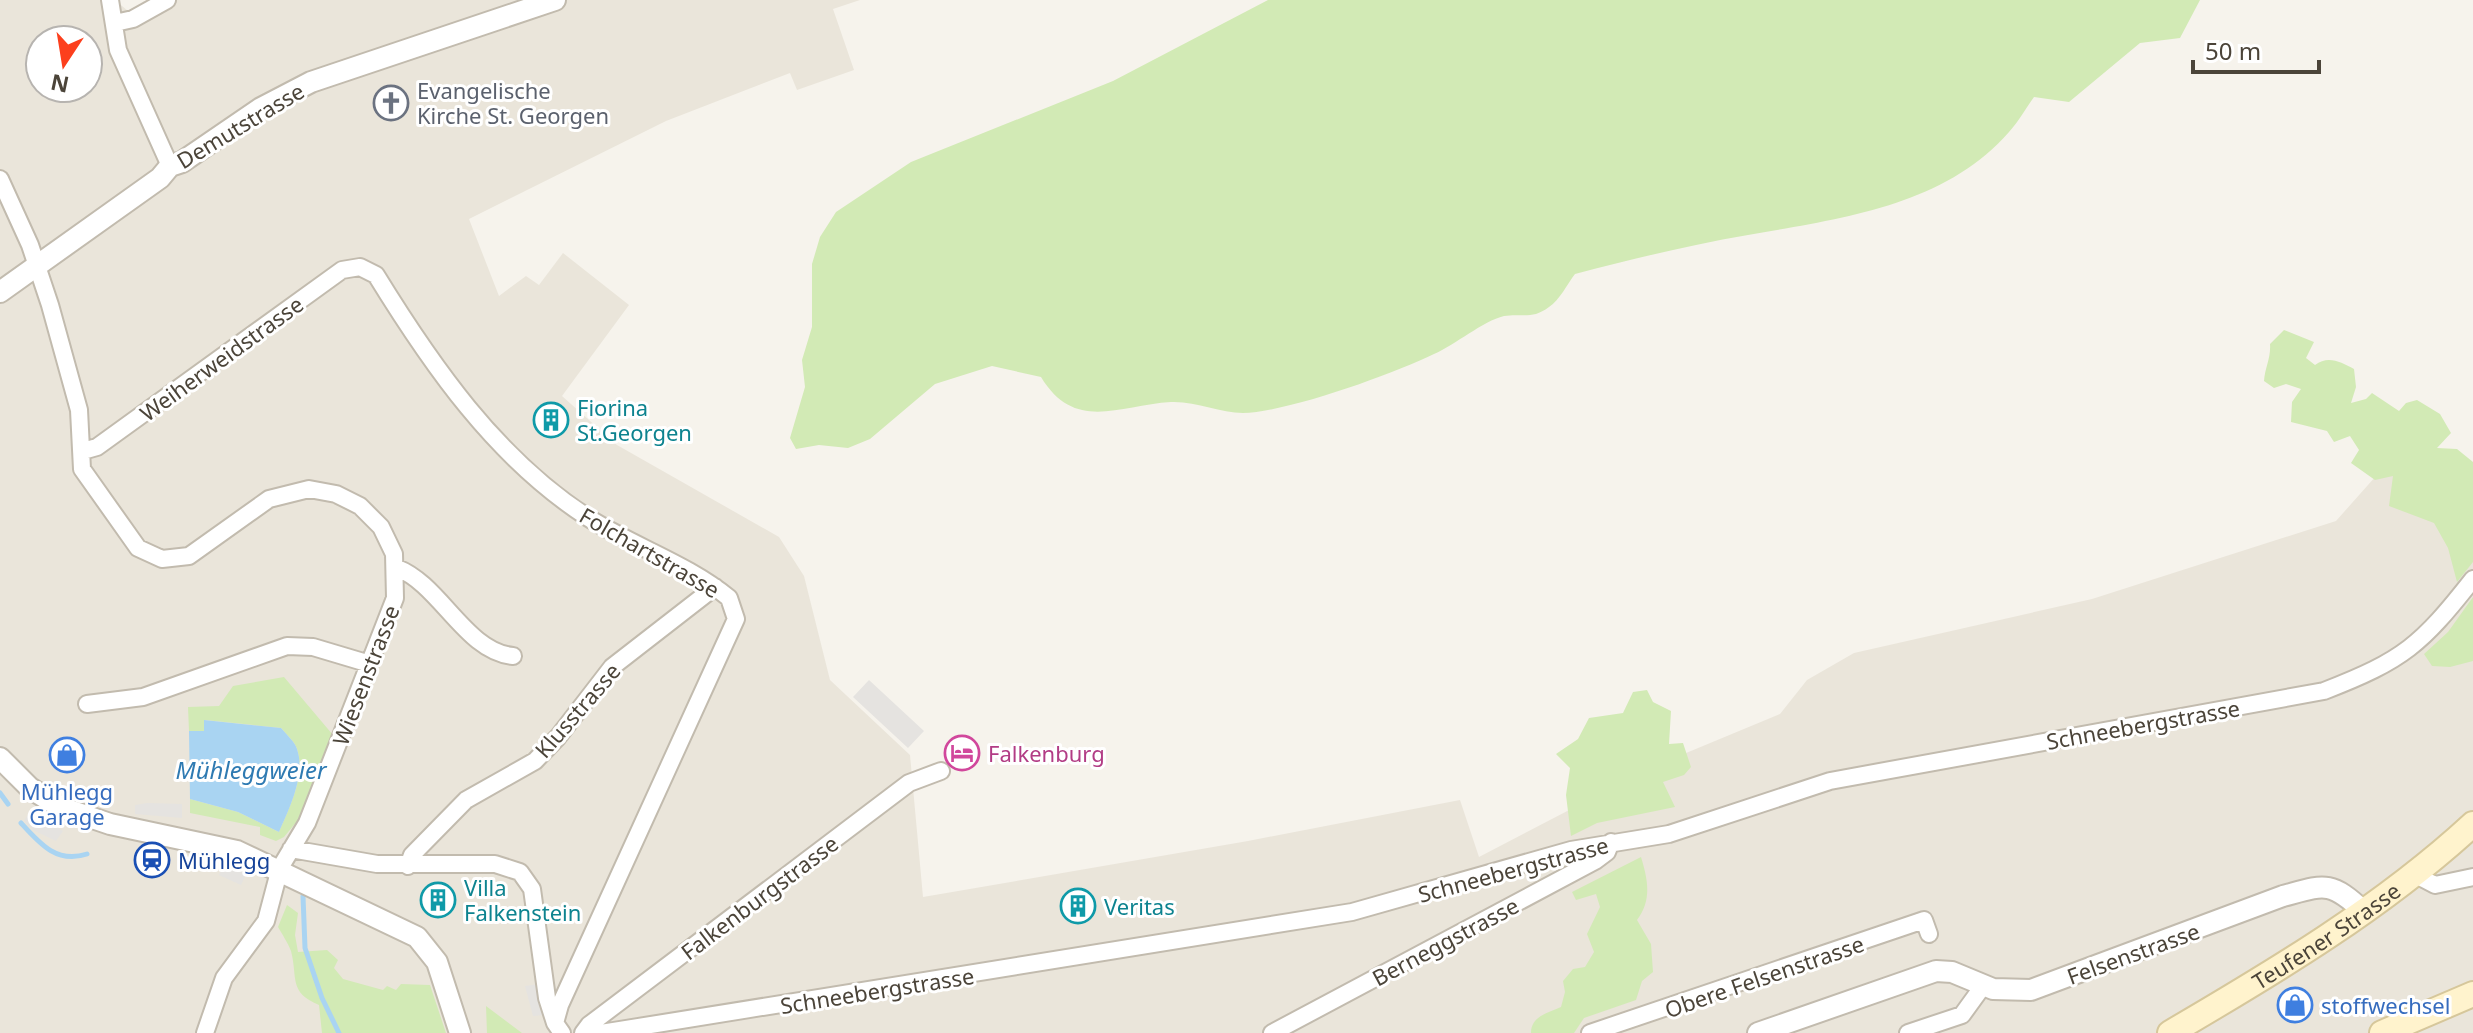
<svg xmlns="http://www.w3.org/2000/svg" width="2473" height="1033" font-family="'Noto Sans',sans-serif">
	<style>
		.residential { fill: #eae5da; fill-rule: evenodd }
		.green { fill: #d2eab5 }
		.parking { fill: #e5e3e0 }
		.water { fill: #a9d4f2 }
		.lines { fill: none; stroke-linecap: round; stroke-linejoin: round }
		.stream { stroke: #a9d4f2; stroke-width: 5 }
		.minor-casing { stroke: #c2bbae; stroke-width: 20 }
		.tertiary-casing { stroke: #c2bbae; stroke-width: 24 }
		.secondary-casing { stroke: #d6c79b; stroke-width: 28 }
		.minor { stroke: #fff; stroke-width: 16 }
		.tertiary { stroke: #fff; stroke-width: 20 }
		.secondary { stroke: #fff3cd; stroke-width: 24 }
		.labels { text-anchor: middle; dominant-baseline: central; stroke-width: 6; stroke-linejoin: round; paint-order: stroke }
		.worship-label { font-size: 22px; fill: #5b616d; stroke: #fff; text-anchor: start }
		.street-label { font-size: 22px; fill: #4b4439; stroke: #fff }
		.culture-label { font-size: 22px; fill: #0d838f; stroke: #fff; text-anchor: start }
		.hotel-label { font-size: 22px; fill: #b23c85; stroke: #fff; text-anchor: start }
		.shop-label { font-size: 22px; fill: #366cbe; stroke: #fff }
		.transit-label { font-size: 22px; fill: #164399; stroke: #fff; text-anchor: start }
		.water-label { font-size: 24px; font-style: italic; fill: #2e7ab2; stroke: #fff }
	</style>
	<rect width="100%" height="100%" fill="#f6f3ec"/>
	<path class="residential" d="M0,0h115l13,11 21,-11h711l-27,9 21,61 -57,20 -7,-17 -124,48 -197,98 30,77 27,-20 13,9 24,-32 66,52 -67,91 55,49 162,92 25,39 26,104 80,75 13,142 325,-56 212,-41 19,57 171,-89 130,-54 27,-34 47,-27 238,-54 244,-78 56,-63 81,23v552h-2473zM40,40h48v48h-48z"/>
	<path class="green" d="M1268,0h932l-20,38 -40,5 -71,59 -35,-5c-8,11 -15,24 -25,35 -64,74 -170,87 -261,103 -58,10 -116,24 -173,39 -8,10 -15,26 -26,33 -17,13 -27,6 -45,9 -21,5 -49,29 -70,38 -41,20 -146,58 -191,59 -23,0 -47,-12 -72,-11 -52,3 -96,31 -130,-25l-49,-11 -57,18 -65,55 -22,9 -29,-3 -23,4 -6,-11 15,-51 -3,-27 10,-33v-63l8,-27 16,-25 75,-50 202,-81z
		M2284,330l30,12 -8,16 9,7c13,-10 26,-3 39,4l2,18 -5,16 15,-4 6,-6 27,18 7,-8 11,-3 23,14 11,19 -14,15 20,1 16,13v100l-16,20 -9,-34 -14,-25 -45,-17 4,-30 -18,4 -24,-17 8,-13 -9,-14 -16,6 -7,-11 -36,-9 1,-20 9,-13 -15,-5 -12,4 -10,-7c1,-14 7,-23 6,-37z
		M2473,597v64l-23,6 -18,-1 -8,-12 24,-22z
		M284,677l49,58 -30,79 -19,23 -8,4 -16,-6v-8l-70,-14v-14l48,13 41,20c10,-24 27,-56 18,-83 -2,-7 -11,-15 -16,-21l-76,-8 -1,11h-15l-1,-24 31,-1 14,-20z
		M1647,690l6,12 18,9 -2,33 14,-1 8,24 -7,8 -21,7 12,25 -78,16 -26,13 -5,-41 4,-27 -14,-14 22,-15 11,-21 34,-5 10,-21z
		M1641,857c7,23 11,43 -4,63l14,24 2,28 -11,9 -6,19 -52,18 -10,15h-43c0,-17 17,-20 30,-26l4,-15 -2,-11 10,-12 12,-2 9,-15 -7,-18 13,-27 -4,-13 -20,6 -4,-8z
		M287,905l11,8 -3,22 3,17 29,-2 11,10 -4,8 9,11 40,11 4,-4 9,4 5,-6 29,1 16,48h-124l-3,-28c-31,-13 -21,-27 -28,-54 -3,-8 -9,-17 -13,-24z
		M486,1006l36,27h-35z"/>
	<path class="parking" d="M869,680l55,51 -16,17 -55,-51z
		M147,803l35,1v14l-47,-4v-9z
		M31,810l32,21 -7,10 -23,-11 -9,-9z
		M224,864l22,10 -5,11 -22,-10z
		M539,984l5,31 -11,1 -8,-30z"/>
	<path class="water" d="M204,720l77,8c5,6 14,14 16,21 9,26 -8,60 -18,83l-41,-20 -48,-13 -1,-68h15z"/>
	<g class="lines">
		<path class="stream" d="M0,793l8,11
			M21,823c19,21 36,41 66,31
			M303,896l2,52 17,50 17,35"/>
		<g class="minor-casing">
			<path id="minor" d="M110,0l8,50 52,116
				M115,23l18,-4 34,-19
				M0,179l30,66 20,60 29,105 3,59 56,79 24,11 27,-3 80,-57 40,-10 27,5 24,12 21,21 13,27 1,44 -88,225 -27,45 -14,53 -42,57 -19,55
				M83,451l14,-4 245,-177 18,-3 16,8c56,91 120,183 211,242 45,29 101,47 142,81l7,21 -176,386 -5,18
				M397,568c43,16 69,84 116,88
				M87,704l56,-7 144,-51 26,1 57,17
				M291,849l86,15h118l25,8 12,17 15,109 8,25 7,10
				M408,866l4,-11 54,-55 69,-39 23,-24 54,-70 103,-80
				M2414,874l21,11 38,-8
				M583,1033l6,-8 320,-242 32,-12
				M601,1033l751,-121 219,-62 98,-16 161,-53 494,-90c80,-31 97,-46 149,-112
				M1272,1033l323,-172 12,-9 4,-10
				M1590,1033l334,-113 5,14
				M1908,1033l54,-18 21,-29"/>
		</g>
		<g class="tertiary-casing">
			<path id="tertiary" d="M0,292l160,-114 10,-12 12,-4 79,-54 50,-26 244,-82
				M0,758l30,30 30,19 50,17 127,27 180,86 20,25 23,71
				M1758,1033l178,-62 16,1 41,17 38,1 252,-94c41,-11 47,-16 80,15"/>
		</g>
		<g class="secondary-casing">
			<g id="secondary">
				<path id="s1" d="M2170,1033c106,-62 213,-126 303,-209"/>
				<path d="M2382,1033l91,-39"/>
			</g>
		</g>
		<use href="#minor" class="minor"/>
		<use href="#tertiary" class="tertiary"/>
		<use href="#secondary" class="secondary"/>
	</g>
	<defs>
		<g id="church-ring" transform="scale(1.8)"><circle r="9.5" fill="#fff" stroke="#6b7280" stroke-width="1.5"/><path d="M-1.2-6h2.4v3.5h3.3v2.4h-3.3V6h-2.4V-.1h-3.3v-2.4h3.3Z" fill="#6b7280"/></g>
		<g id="building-ring" transform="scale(1.8)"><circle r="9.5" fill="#fff" stroke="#0f9aa8" stroke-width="1.5"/><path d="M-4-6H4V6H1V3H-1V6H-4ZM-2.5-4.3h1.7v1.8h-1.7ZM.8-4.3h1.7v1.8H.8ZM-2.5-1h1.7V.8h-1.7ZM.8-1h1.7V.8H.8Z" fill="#0f9aa8"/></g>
		<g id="hotel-ring" transform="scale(1.8)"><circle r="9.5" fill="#fff" stroke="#d1479c" stroke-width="1.5"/><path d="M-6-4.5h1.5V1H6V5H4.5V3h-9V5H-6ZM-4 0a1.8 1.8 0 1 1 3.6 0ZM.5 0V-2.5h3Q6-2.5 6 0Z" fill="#d1479c"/></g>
		<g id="shop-ring" transform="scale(1.8)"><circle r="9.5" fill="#fff" stroke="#3f7fe0" stroke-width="1.5"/><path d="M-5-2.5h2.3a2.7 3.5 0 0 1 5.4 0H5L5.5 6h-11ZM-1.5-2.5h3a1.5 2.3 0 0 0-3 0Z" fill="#3f7fe0"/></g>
		<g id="station-ring" transform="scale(1.8)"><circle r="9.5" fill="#fff" stroke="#1a4fb4" stroke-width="1.5"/><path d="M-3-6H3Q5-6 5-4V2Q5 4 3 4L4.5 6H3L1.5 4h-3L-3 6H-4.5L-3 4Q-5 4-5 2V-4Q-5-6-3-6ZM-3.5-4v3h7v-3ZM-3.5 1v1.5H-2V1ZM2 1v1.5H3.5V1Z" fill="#1a4fb4"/></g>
	</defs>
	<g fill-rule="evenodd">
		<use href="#church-ring" x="391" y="103"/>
		<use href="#building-ring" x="551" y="420"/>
		<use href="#hotel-ring" x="962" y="753"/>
		<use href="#shop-ring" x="67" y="755"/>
		<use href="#station-ring" x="152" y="860"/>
		<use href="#building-ring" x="438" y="900"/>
		<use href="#building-ring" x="1078" y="906"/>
		<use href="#shop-ring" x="2295" y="1005"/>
	</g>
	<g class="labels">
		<g class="worship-label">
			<text x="417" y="90">Evangelische<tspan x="417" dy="25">Kirche St. Georgen</tspan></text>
		</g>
		<g class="street-label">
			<text transform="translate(240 125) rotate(-31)">Demutstrasse</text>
			<text transform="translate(221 358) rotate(-36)">Weiherweidstrasse</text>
			<text transform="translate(650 552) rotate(30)">Folchartstrasse</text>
			<text transform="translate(365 675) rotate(-69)">Wiesenstrasse</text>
			<text transform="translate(577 710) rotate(-49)">Klusstrasse</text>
			<text transform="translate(2143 724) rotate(-10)">Schneebergstrasse</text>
			<text transform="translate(1513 869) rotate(-15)">Schneebergstrasse</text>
			<text transform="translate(759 897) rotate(-37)">Falkenburgstrasse</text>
			<text stroke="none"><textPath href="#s1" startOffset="184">Teufener Strasse</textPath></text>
			<text transform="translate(1445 941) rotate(-28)">Berneggstrasse</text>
			<text transform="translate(2133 953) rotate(-20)">Felsenstrasse</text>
			<text transform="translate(1764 976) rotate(-19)">Obere Felsenstrasse</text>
			<text transform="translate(877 990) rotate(-9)">Schneebergstrasse</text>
		</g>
		<g class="culture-label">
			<text x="577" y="407">Fiorina<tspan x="577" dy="25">St.Georgen</tspan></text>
			<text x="464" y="887">Villa<tspan x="464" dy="25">Falkenstein</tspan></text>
			<text x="1104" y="906">Veritas</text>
		</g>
		<g class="hotel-label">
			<text x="988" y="753">Falkenburg</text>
		</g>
		<g class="shop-label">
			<text x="67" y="791">Mühlegg<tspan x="67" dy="25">Garage</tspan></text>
			<text x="2321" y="1005" text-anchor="start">stoffwechsel</text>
		</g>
		<g class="transit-label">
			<text x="178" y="860">Mühlegg</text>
		</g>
		<g class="water-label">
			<text x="251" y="769">Mühleggweier</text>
		</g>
	</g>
	<g transform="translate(64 64) rotate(192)"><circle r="38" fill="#ffffff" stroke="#b7b4b0" stroke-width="2"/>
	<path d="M0-6L14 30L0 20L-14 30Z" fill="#fc3f1d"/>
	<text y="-12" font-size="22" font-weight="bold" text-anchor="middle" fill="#4b4439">N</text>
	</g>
	<path d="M2193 60v12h126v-12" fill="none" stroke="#4b4439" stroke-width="4"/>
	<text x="2205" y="60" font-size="24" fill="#4b4439" stroke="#ffffff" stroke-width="6" paint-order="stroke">50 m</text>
</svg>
